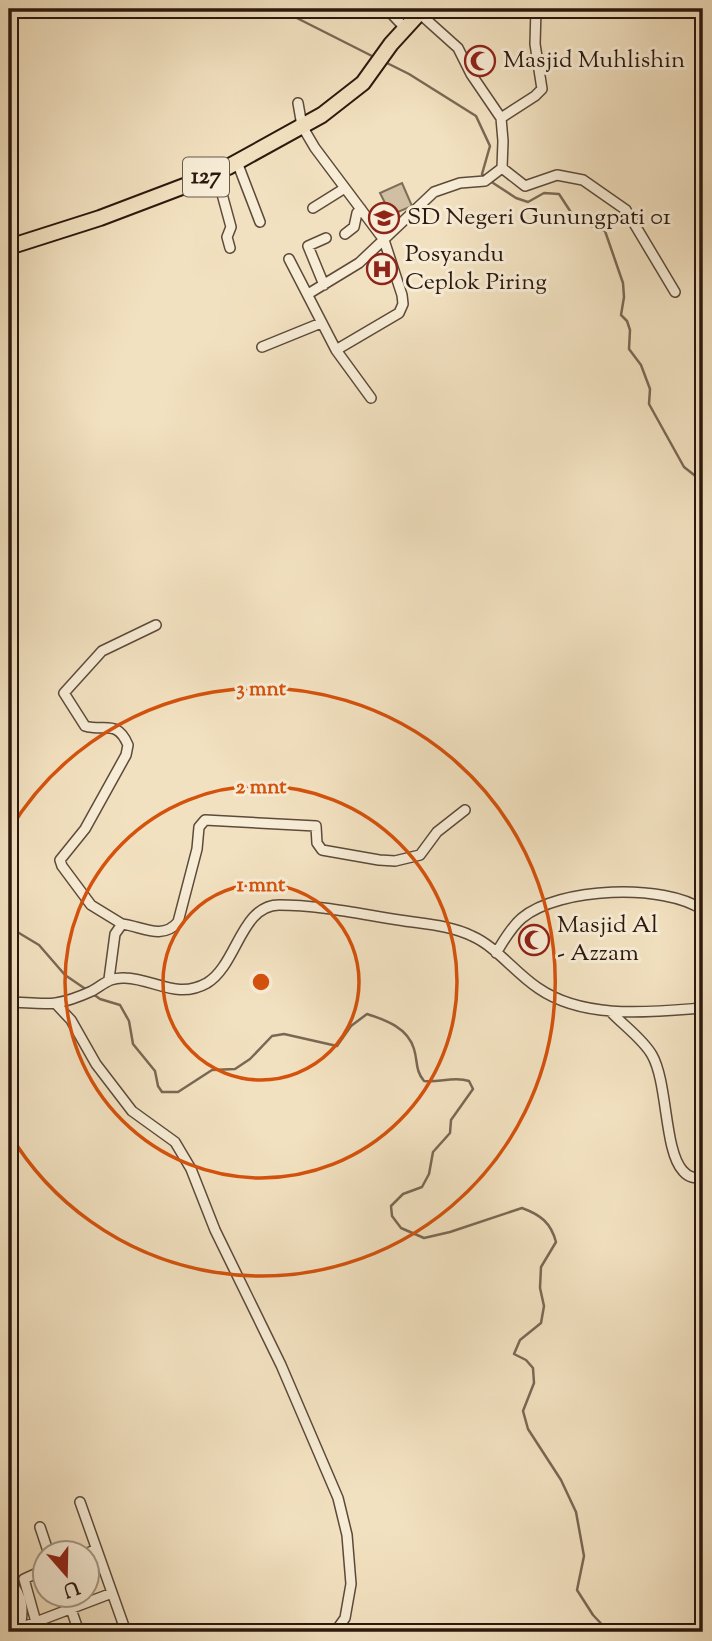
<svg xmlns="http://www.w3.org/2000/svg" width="712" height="1641" font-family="'Sorts Mill Goudy',serif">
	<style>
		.pitch { fill: #d0bfa2; stroke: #7e6c58; stroke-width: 2 }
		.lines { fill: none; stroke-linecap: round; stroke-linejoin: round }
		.stream { stroke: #7a6854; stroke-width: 2.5 }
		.minor-casing { stroke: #5d4a3a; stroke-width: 12 }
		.primary-casing { stroke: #2b180e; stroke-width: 18 }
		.minor { stroke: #f7ecd6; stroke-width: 9 }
		.primary { stroke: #f2e1c0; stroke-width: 14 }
		.ring { fill: none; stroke: #d5520c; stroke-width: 3.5 }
		.labels { text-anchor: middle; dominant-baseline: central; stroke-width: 6; stroke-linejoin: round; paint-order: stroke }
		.shield { fill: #f7ecd6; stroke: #68584a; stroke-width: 2 }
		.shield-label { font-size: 23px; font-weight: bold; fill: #2b180e }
		.poi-label { font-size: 24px; fill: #2b180e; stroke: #f7ecd6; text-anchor: start }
		.centre { fill: #d5520c; stroke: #f7ecd6; stroke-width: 3.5 }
		.ring-label { font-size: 21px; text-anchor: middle; font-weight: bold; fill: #d5520c; stroke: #f7ecd6; stroke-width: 6; stroke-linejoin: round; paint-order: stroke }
	</style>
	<rect width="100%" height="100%" fill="#f2e1c0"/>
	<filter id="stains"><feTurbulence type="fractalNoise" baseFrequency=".00286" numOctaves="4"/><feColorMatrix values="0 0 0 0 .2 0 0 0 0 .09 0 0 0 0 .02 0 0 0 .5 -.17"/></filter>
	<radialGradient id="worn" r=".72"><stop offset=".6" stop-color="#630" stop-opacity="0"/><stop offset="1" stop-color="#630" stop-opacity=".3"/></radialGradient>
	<path class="pitch" d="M402,183l10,23 -21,9 -11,-22z"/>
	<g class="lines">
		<path class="stream" d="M279,9l97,49
			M385,62l24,12 67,42 14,30 -8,28 3,3
			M490,181l26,17 12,4 16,-9 15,1 17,26 29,11 18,52 1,14 -3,18 6,6 3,9 -1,19 12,16 9,24 -1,15 35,63 19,15
			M9,927l30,18 26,30 22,15
			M93,994l7,5 20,6 9,16 4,23 22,27 3,15 4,6h16l34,-22 23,-1 15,-10 22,-23 12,-2 53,12 14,-20 16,-12c19,6 41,14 47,35 4,13 1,21 10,32 15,2 30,-5 45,0l4,8 -22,31 -1,13 -17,19 -4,22 -7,13 -19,7 -12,12 1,10 9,12 23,10 26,-6 72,-24c19,7 29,15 34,34l-15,25 -1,21 4,18 -3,17 -21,17 -6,14 12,6 7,8 1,15 -11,28 5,18 33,51 15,32 8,44 -7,34 16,25 16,17"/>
		<g class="minor-casing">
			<path id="minor" d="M387,9l19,20
				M298,103l4,23 13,22 69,92 18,55 1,9 -4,9 -63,37
				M501,118l34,-22 7,-7 -7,-45 1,-35
				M237,162l23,60
				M502,168l23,18 32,-11 26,5 43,30 49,82
				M216,172l15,55 -4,10 3,11
				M313,208l32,-20
				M345,234l9,-7 3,-14 4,-4
				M289,259l47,91 35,48
				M324,285l-16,-39 18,-8
				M308,294l51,-31 75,-71 26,-9 25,-2 17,-13 1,-27 -2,-23 -30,-44 -13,-26 -39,-35
				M262,347l59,-24
				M122,924l-31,-19 -29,-39 -2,-6 25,-31 41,-74 2,-10c-11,-26 -23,-13 -43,-19l-21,-33 38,-42 54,-26
				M496,953c7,-11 15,-26 26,-35 37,-31 142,-35 181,-8
				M109,979l6,-45 7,-10c19,2 40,17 56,-2l19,-73 2,-22 6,-7 111,6 1,17 5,7 57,10 16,1 25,-6 17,-23 28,-22
				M9,1002c15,0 33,3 47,1 12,-2 25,-7 36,-12 12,-7 18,-14 33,-13 30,1 52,22 82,5 30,-18 34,-78 72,-78 40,0 81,9 120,15 24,4 51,5 73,16 25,11 43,37 66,52 46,32 113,24 165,20
				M55,1003l16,17 25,44 36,47 43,31 16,27 24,61 66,135 57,133 9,37 4,49 -6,34 -10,14
				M610,1011c13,14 33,28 42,44 16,28 12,96 31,116 6,7 12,7 20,7
				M80,1502l46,130
				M40,1527l9,27
				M86,1554l10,-5
				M9,1580c15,17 15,31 10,52
				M71,1609l8,23
				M36,1622l-12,-43 22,-10
				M31,1632l-3,-7 84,-32"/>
		</g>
		<g class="primary-casing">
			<path id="primary" d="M9,247l91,-29 87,-33 41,-18 94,-52 41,-32 28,-39 32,-35"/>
		</g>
		<use href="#minor" class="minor"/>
		<use href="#primary" class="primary"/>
	</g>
	<g class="ring">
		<circle cx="261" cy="982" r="98"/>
		<circle cx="261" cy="982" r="196"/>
		<path d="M9 831A294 294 0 1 1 9 1133"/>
	</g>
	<defs>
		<g id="mosque-ring" transform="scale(1.575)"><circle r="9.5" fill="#f7ecd6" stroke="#8f2418" stroke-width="1.5"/><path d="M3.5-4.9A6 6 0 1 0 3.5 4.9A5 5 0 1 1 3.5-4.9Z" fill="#8f2418"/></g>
		<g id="school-ring" transform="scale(1.575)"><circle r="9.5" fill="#f7ecd6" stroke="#8f2418" stroke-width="1.5"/><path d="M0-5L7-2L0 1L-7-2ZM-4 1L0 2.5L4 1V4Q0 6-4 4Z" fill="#8f2418"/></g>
		<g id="hospital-ring" transform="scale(1.575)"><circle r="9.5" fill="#f7ecd6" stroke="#8f2418" stroke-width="1.5"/><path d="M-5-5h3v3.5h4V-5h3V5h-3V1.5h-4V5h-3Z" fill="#8f2418"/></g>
	</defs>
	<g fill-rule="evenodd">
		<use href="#mosque-ring" x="480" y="61"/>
		<use href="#school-ring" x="384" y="218"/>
		<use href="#hospital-ring" x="382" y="269"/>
		<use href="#mosque-ring" x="534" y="940"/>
	</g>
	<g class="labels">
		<rect class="shield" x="183" y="157.5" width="46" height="39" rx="5"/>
		<g class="shield-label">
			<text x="206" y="177">127</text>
		</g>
		<g class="poi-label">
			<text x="503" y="61">Masjid Muhlishin</text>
			<text x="407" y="218">SD Negeri Gunungpati 01</text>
			<text x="405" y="255">Posyandu<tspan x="405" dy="28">Ceplok Piring</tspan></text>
			<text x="557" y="926">Masjid Al<tspan x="557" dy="28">- Azzam</tspan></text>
		</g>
	</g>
	<circle cx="261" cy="982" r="10" class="centre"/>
	<g class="ring-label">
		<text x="261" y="695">3 mnt</text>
		<text x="261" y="793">2 mnt</text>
		<text x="261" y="891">1 mnt</text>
	</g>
	<rect width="712" height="1641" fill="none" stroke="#f2e1c0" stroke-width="35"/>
	<rect x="10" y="10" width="691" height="1620" fill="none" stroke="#2b180e" stroke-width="3.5"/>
	<rect x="18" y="18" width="677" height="1606" fill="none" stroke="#2b180e" stroke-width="2"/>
	<g transform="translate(66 1574) rotate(160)"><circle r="33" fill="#f7ecd6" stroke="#a59786" stroke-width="2"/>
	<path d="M0-5L12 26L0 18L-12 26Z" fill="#8f2418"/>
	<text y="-10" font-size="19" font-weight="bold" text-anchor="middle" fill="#2b180e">U</text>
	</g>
	<rect width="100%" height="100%" filter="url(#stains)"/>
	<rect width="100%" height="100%" fill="url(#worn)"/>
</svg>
